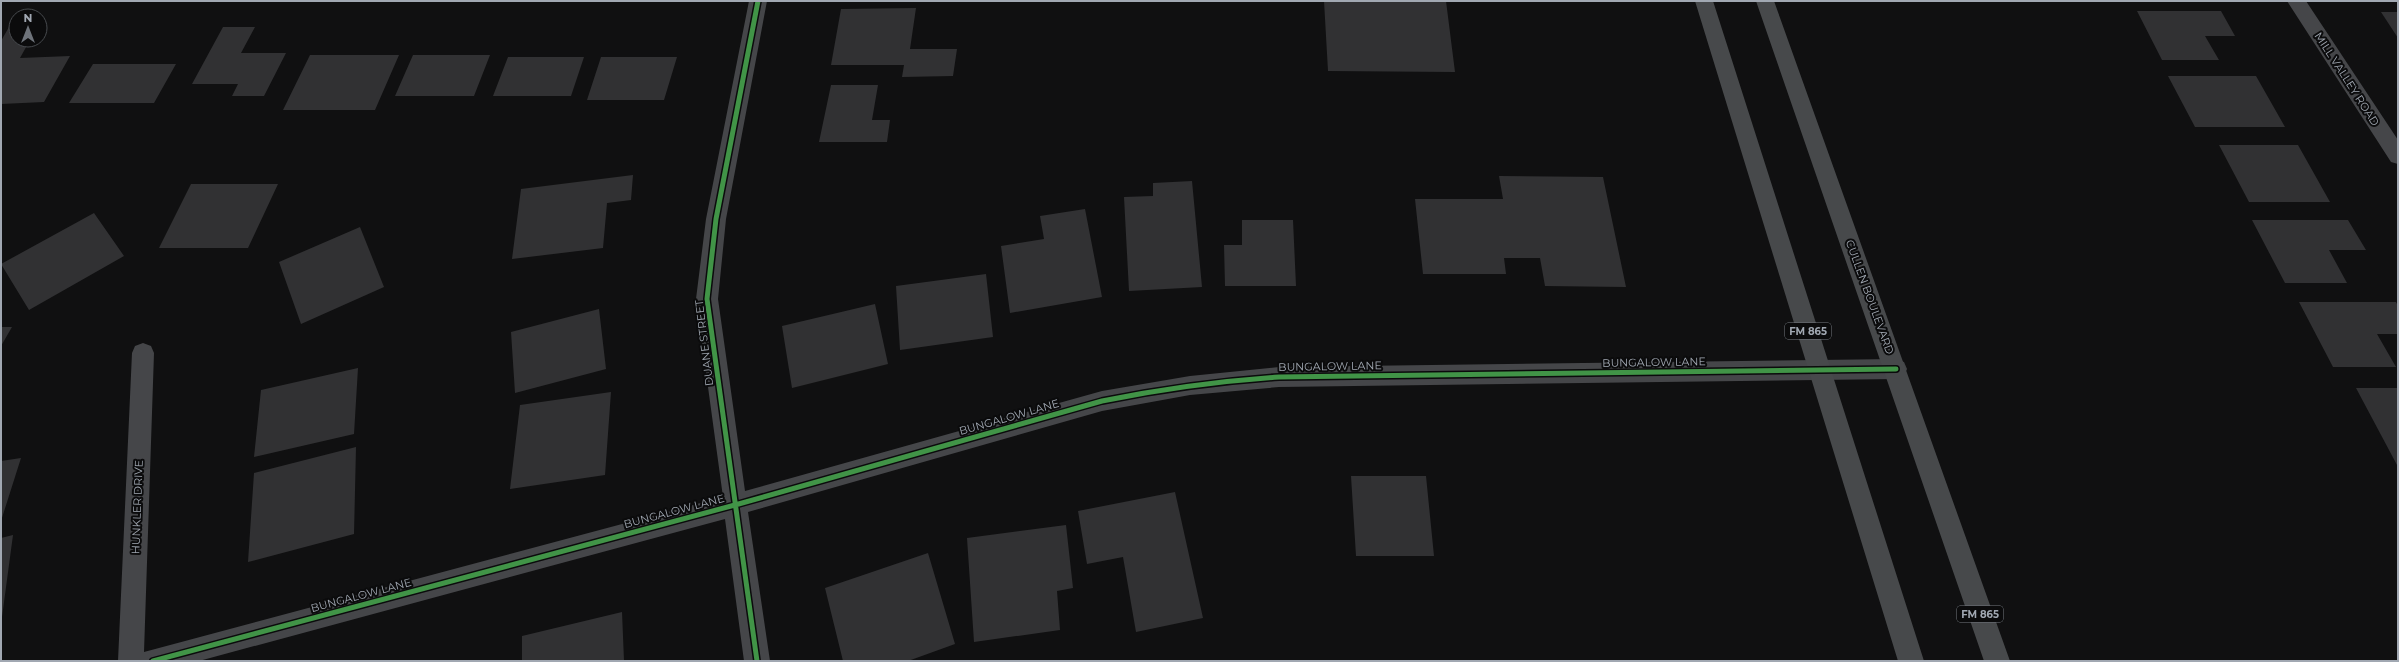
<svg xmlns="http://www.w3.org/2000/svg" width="2399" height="662" font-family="Montserrat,sans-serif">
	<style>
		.building { fill: #313133 }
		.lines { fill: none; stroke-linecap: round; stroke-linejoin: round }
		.minor { fill: #454649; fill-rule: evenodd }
		.major { fill: #47494b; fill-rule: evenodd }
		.cycleway-casing { stroke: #0b0b0c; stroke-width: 8 }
		.cycleway { stroke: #419447; stroke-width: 5 }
		.labels { text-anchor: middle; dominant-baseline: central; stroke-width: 4; stroke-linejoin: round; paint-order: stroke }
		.shield { fill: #0b0b0c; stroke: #747980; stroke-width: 1 }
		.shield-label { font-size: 10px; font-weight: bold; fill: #a1a8b2 }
		.street-label { font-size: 11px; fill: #a1a8b2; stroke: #0b0b0c }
	</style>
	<rect width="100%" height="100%" fill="#101011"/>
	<path class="building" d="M1324,1h122l9,71 -127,-1z
		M916,8l-6,41h47l-4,27 -51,1 2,-12h-73l10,-56z
		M2137,11h84l14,25h-30l14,24h-57z
		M2381,12h17v26z
		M9,27h7v13h14l-10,18 50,-2 -26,46 -43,2v-63z
		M223,27h32l-14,26h45l-22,43h-32l6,-12h-46z
		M310,55h89l-24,55h-92z
		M413,55h77l-16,41h-79z
		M508,57h76l-13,39h-78z
		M601,57h76l-13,43h-77z
		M93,64h83l-22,39h-85z
		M2168,76h88l29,51h-90z
		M831,85h47l-6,35h18l-3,22h-68z
		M2219,145h79l32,57h-81z
		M633,175l-2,25 -24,3 -4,45 -91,11 9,-70z
		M1499,176l104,1 23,110 -81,-1 -5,-28h-36l2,16h-83l-8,-75h88z
		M1192,181l10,106 -73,4 -5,-94 29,-1v-13z
		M191,184h87l-30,64h-89z
		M1085,209l17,88 -92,16 -9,-67 43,-7 -4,-23z
		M94,213l30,43 -95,54 -28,-46z
		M1242,220h51l3,66h-71l-1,-41h18z
		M2252,220h96l18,30h-37l18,33h-62z
		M360,227l24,60 -83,37 -22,-62z
		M986,274l7,63 -93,13 -4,-64z
		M2299,302h97l2,4v28h-21l19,33h-63z
		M875,304l13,60 -96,24 -10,-62z
		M599,309l7,60 -91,24 -4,-61z
		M1,327h11l-11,19z
		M358,368l-4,66 -100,23 7,-67z
		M2356,388h42v77h-1z
		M611,392l-6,83 -95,14 10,-84z
		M356,447l-2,87 -106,28 6,-89z
		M21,458l-20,63v-60z
		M1351,476h75l8,80h-78z
		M1175,492l28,126 -67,14 -13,-75 -36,7 -9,-53z
		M1066,525l7,63 -16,3 3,39 -86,12 -7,-104z
		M13,535l-11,82h-1v-79z
		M928,553l27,91 -47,17h-65l-18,-73z
		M622,612l2,49h-102v-25z"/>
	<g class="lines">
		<path class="minor" d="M749,1h18l-41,218 -8,80 27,192 357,-100 88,-15 89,-9 617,-8 8,3 3,7 -3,7 -8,3 -617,8 -89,8 -88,16 -354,101 22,149h-26l-19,-142 -526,142h-81l14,-308 3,-7 8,-3 8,3 3,7 -10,299 579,-155 -27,-198 10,-80z
			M2287,1h19l92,139v24l-7,-2z"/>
		<path class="major" d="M1695,1h18l211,660h-26z
			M1756,1h18l236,660h-26z"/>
		<g class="cycleway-casing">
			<path id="cycleway" d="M153,661l582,-156 367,-104c59,-12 117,-20 177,-24l617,-8
				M757,661l-50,-362 9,-80 42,-218"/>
		</g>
		<use href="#cycleway" class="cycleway"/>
	</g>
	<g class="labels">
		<g class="shield">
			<rect x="1785" y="323" width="46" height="16" rx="3"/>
			<rect x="1957" y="606" width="46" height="16" rx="3"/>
		</g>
		<g class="shield-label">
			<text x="1808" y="331">FM 865</text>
			<text x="1980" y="614">FM 865</text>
		</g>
		<g class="street-label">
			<text transform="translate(2347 79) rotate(57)">MILL VALLEY ROAD</text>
			<text transform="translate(1870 297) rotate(70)">CULLEN BOULEVARD</text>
			<text transform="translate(704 343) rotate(-97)">DUANE STREET</text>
			<text transform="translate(1654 362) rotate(-1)">BUNGALOW LANE</text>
			<text transform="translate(1330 366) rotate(-1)">BUNGALOW LANE</text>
			<text transform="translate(1009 417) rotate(-16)">BUNGALOW LANE</text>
			<text transform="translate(137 507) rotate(-88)">HUNKLER DRIVE</text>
			<text transform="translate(674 511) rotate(-15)">BUNGALOW LANE</text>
			<text transform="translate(361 595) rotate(-15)">BUNGALOW LANE</text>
		</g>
	</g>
	<rect width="2399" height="662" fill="none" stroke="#a1a8b2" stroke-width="4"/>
	<g transform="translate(28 28)"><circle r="19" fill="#0b0b0c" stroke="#474a4e"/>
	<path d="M0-3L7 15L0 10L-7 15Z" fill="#6e737a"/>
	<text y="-6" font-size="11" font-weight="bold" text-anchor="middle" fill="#a1a8b2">N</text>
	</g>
</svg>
